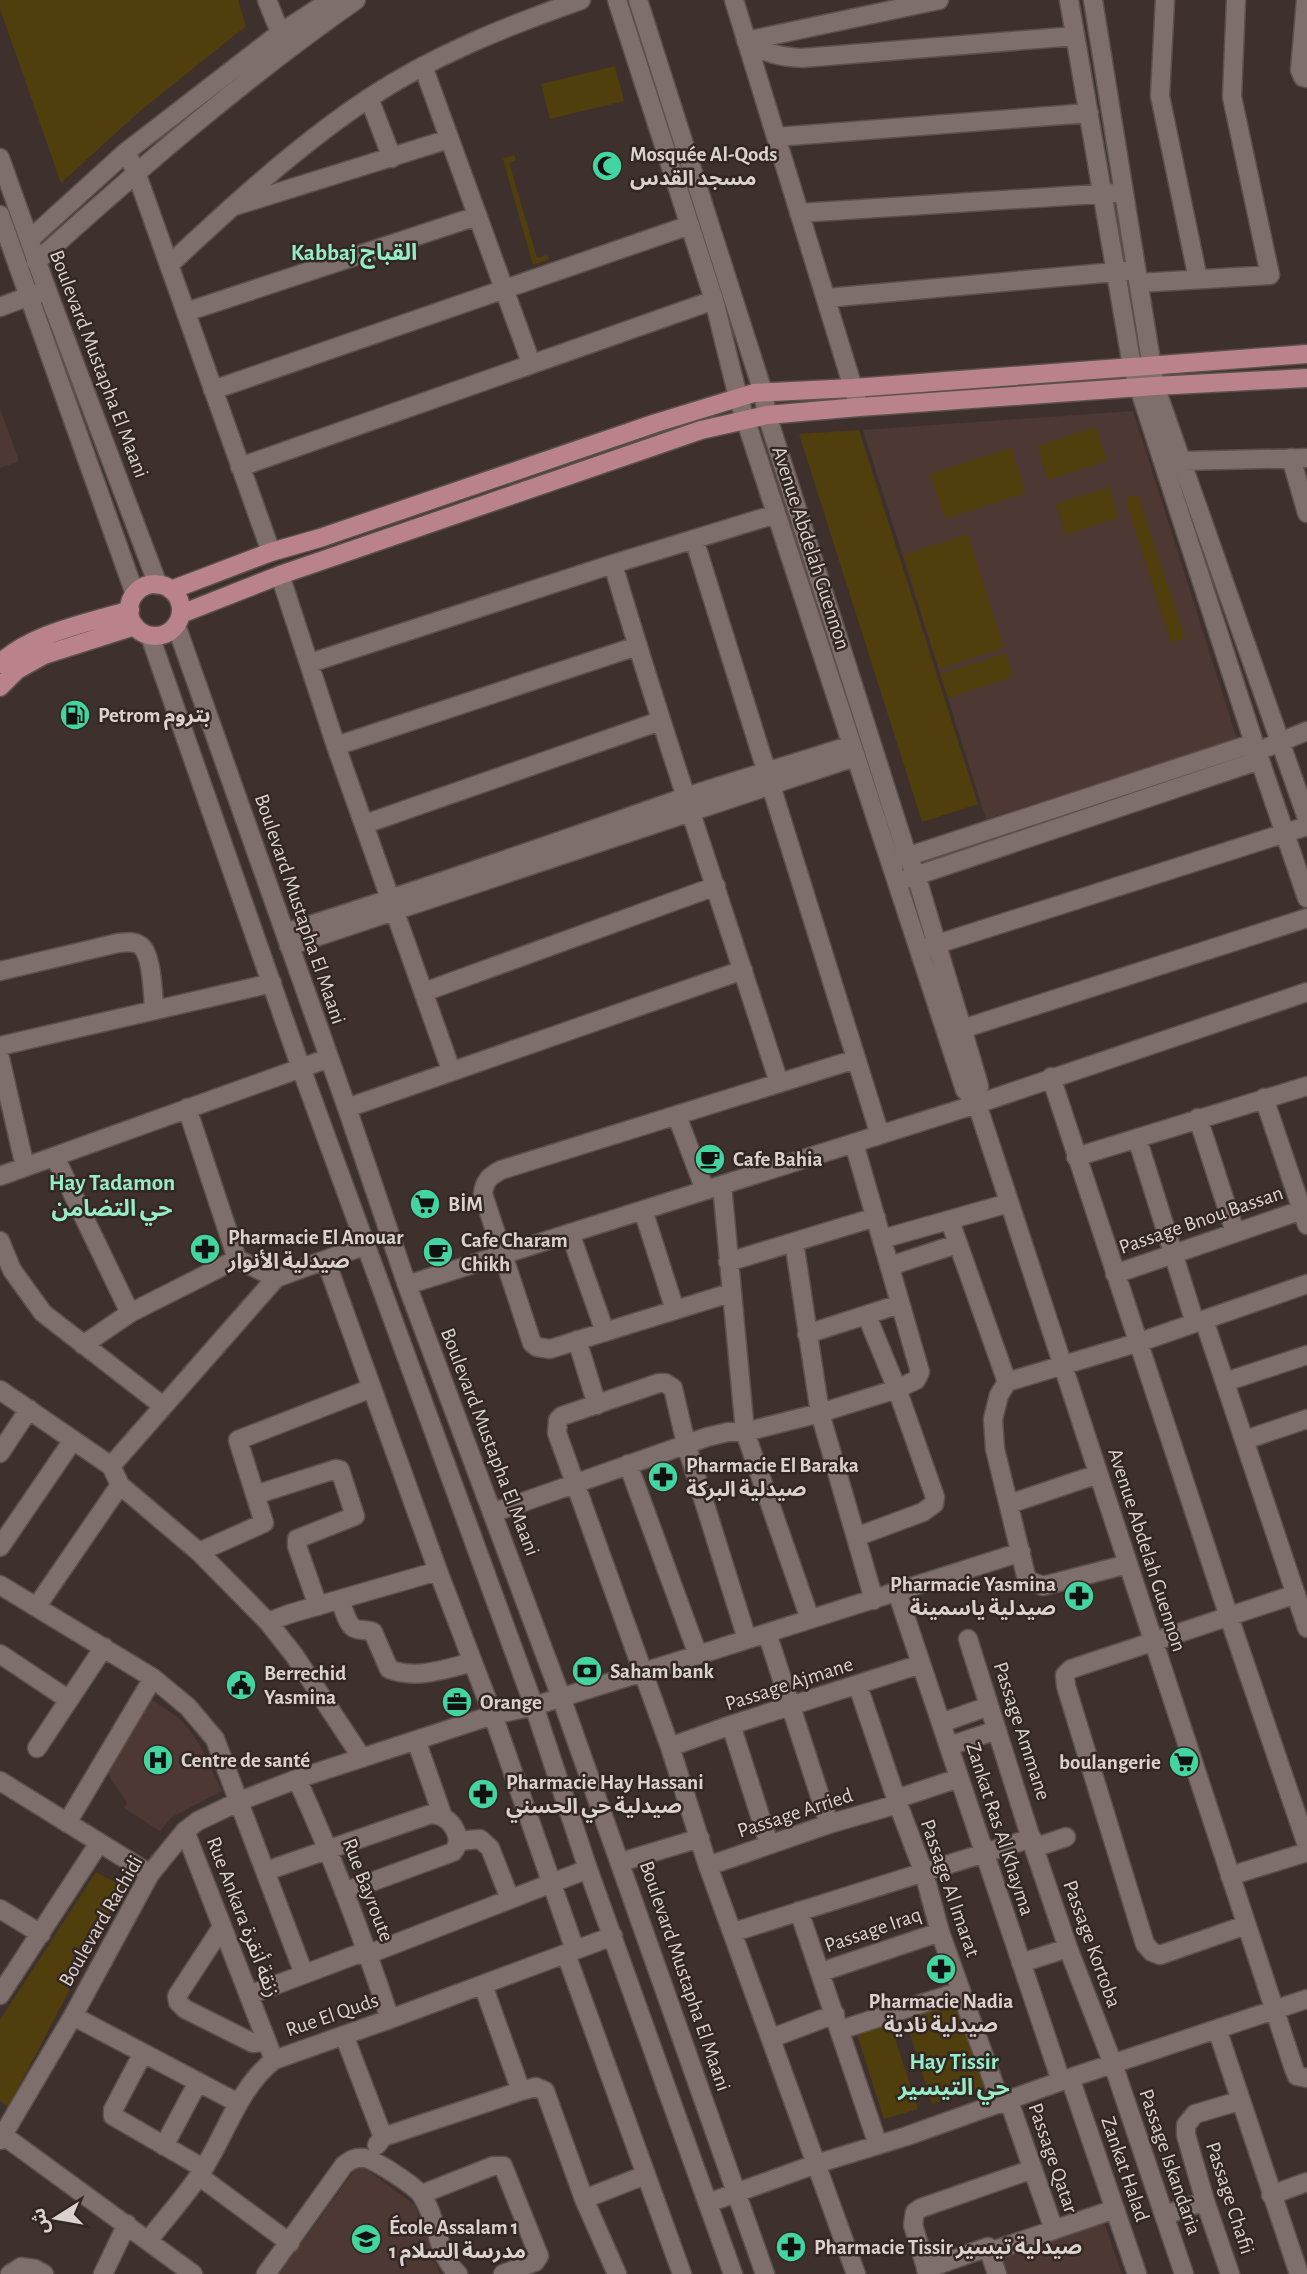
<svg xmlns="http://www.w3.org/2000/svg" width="1307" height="2274" font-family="'Alegreya Sans','Noto Sans Arabic',sans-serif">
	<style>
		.built { fill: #4d3833 }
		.green { fill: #503e0d }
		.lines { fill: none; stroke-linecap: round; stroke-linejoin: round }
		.minor-casing { stroke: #5b504d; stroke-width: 21 }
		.major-casing { stroke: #5b504d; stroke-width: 21 }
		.minor { stroke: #7f6f6c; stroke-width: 18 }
		.major { stroke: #ba838b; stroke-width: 18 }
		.labels { text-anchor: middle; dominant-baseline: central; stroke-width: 5; stroke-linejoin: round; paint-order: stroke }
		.poi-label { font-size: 21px; font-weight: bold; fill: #dad2cf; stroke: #342723; text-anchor: start }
		.street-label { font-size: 21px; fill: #dad2cf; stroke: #342723 }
		.neighbourhood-label { font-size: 23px; font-weight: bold; fill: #95edc7; stroke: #342723 }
	</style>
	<rect width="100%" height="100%" fill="#3e312d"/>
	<path class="built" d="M0,409l19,52 -19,7z
		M1133,411l104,328 -251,80 -123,-389z
		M148,1697l28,19 12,12 12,17 22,46 -50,26 -12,14 -36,-23 3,-5 -23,-35z
		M359,2164l56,41 25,69h-161z
		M1104,2223l18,51h-116l-5,-15z"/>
	<path class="green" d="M0,0h238l8,26 -106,85 -79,72 -61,-174z
		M615,66l9,35 -74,18 -9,-35z
		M514,155l2,5 -7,3 28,95 10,-3 2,4 -16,6 -30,-106z
		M1096,427l11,34 -59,19 -11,-34z
		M859,430l119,374 -56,18 -123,-388z
		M1011,448l15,45 -81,26 -15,-45z
		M1109,487l10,30 -53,18 -10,-31z
		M1138,495l47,143 -14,5 -46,-144z
		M968,534l36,114 -65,21 -36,-114z
		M1006,653l7,24 -65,21 -8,-24z
		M96,1872l28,15 -116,220 -8,-6v-81z
		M959,2001l27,86 -54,17 -27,-86z
		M890,2023l28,86 -34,10 -27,-85z"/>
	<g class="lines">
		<g class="minor-casing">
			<path id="minor" d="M267,0l17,42
				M617,0l97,300 24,97 227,693 12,14 317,965 3,7 10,2
				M638,0l125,392 4,23 140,440 9,20 57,190 6,21 -2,18
				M734,0l125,407
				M1069,0l63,366 122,377 53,155
				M1093,0l62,386 152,432
				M1165,0l-5,96 38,183
				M1306,0l-6,70 3,7 4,1
				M746,41c18,12 34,16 56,17l273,-22
				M746,41l193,-41
				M423,66l108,297
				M369,98l23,60
				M776,137l313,-24
				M126,152l10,20 135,380
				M0,158l47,132 111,295
				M238,205l211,-66
				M799,213l315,-20
				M0,215l135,379
				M29,240l97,-88 154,-119 51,-33
				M36,262c103,-93 207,-183 320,-262
				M169,265c63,-59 128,-119 200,-167 65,-43 138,-72 212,-98
				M1139,283l131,-8 -38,-178 4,-97
				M826,298l300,-27
				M0,307l40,-15
				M186,312l291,-96
				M213,390l477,-165
				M1291,458l16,55
				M1181,461l126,-3
				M240,467l474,-167
				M694,539l186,596
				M613,564c51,174 111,346 166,519
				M280,575l56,171 115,324
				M176,625l171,483 60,177 154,412 204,577
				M150,636l151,432 233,638 54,163 145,405
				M310,663l303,-99 163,-50
				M336,746l301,-100
				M1268,747l39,-16
				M365,824l295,-103
				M897,860l357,-117
				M906,879l354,-119
				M285,933c134,-42 266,-89 398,-135 56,-19 112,-34 168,-53
				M289,946l566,-189
				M925,948l382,-122
				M0,971l118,-28c8,-1 17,-2 23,3 11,9 12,48 13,62
				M424,992l292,-106
				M953,1032l354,-114
				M0,1046l272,-63
				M0,1058l25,109
				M1051,1077l178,540 78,228
				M1264,1098l43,127
				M187,1108l50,151 39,19
				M347,1108l396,-138
				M677,1116l28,74
				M1198,1118l37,114
				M1137,1138l58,185
				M55,1157l75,156
				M1076,1157l231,-71
				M0,1176l329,-118
				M722,1185l23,247 65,187
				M643,1210l32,100
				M950,1221l57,161
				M570,1233l35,99
				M882,1239l127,-36
				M0,1241l12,29 31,43 120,93
				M794,1242l26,171 54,187
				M326,1261l112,310 55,144 82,235
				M728,1262l148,-45
				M890,1266l67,-22
				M1115,1274l187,-64
				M407,1285l570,-181 330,-112
				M730,1293l-180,56 -13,-2 -5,-4 -49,-149c1,-13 7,-18 18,-24l355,-111
				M1204,1320l103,308
				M807,1334l93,-30
				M577,1340l20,65
				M83,1345l47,-32 107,-54
				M1225,1382l82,-27
				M0,1390l111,76 9,19 79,67 69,70 26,33 68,103
				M1245,1440l62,-21
				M0,1453l29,-44
				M628,1464l70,191
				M111,1466l165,-188 90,-33
				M255,1495l81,-26 4,1 15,46 -58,23v7l21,60
				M1009,1504l89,-30
				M492,1513l215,-76 21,-5h17l75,-19 77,-24 19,-9 4,-8 -66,-229
				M856,1537l67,-25 11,-8 1,-7 -38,-108 -30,-73
				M0,1547l73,-107
				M199,1552l65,-29 -26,-83 134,-52
				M1128,1564l-85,22 -13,-5 -4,-5 -31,-127 -2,-30 6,-24 8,-13 133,-40 167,-58
				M0,1585l153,93 35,29 27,32 89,235
				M897,1592l164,489
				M340,1600c3,7 7,24 14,28 5,3 13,1 19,4l16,37c27,11 56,0 84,-7
				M37,1606l83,-121
				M268,1622l21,-8 149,-43
				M767,1633l62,191
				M747,1639l-61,-195 -13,-56 -8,-5h-6l-97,33 -4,4 -1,13 113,314 38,119 148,408
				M968,1639l66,209 34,100 45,116 71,210
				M0,1654l69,46
				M858,1686l40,118 26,69 16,59 61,172
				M941,1723l48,-17
				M731,1725l38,119
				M416,1740l26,74
				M949,1746l48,-16
				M670,1747l61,-22 190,-61
				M37,1748l67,-101
				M297,1779c36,79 66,159 93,240
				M0,1781l150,93
				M896,1799l63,-21
				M67,1823l86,-145
				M185,1831l89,229
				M458,1841l22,-2 10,9 20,51
				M1034,1848l32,-11
				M621,1862l79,-24
				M708,1866l121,-42 69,-20
				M266,1871l162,-56c21,-4 38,23 25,37l-109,40
				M1230,1876l77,-24
				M0,1909l41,25
				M799,1911l79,234
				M1246,1925l-86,30 -8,-3 -7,-8 -79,-258 -1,-11 6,-6 225,-75
				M222,1927l-45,69 1,6 7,7 68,34 13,-2
				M734,1932l298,-94
				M566,1954l116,320
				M1021,1963l47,-15
				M821,1972l119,-40
				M483,1985l38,106 15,-4 9,4 39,108 33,75
				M0,1995l99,-152
				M249,1995l106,-40 14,-1 219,-85
				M73,2016l165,87
				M1217,2029l82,245
				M840,2030l121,-39
				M344,2035l39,102 -6,8
				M772,2038l63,-24
				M143,2053l-30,57v6l90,52
				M1070,2078l67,196
				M1009,2101l45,129
				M0,2133l193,141
				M383,2137l138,-46
				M0,2140l73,-124 77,-142 35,-43 13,-10 42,-20 57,-22 196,-64 41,-9 164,-51 323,-103
				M164,2146l34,-64
				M199,2176l91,67
				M422,2194l71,-28h10l36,90 -4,6 -32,12
				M1271,2195l36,-13
				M584,2199l61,-24
				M708,2203l108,-39 91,-28 163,-58 237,-79
				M1165,2215l40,-14
				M148,2241c16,-21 35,-42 50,-64 27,-38 38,-87 76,-117l116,-41 223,-83
				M989,2252l126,-43
				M926,2269l62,-22 9,27
				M10,2274l11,-7 14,2 9,5
				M103,2274l24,-50
				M266,2274l78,-109c7,-5 11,-8 20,-7 10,1 53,29 58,38 16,23 14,58 36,78
				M928,2274l-15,-49 2,-13 6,-4 112,-39
				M1230,2274l-25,-73 -19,-66v-10l9,-11 44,-13"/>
		</g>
		<g class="major-casing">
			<path id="major" d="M129 610a26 26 0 1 1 52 0a26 26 0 1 1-52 0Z
				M171,590l100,-38 49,-14 336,-115 98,-30 99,-5 454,-34
				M181,614l99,-39 421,-145 66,-15 92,-8 296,-21 152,-8
				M0,664c28,-30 91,-42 130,-54
				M0,687l17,-17 27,-15 91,-29"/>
		</g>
		<use href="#minor" class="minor"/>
		<use href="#major" class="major"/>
	</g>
	<defs>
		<g id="mosque-disc" transform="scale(1.575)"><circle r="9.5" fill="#42d4a1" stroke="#342723"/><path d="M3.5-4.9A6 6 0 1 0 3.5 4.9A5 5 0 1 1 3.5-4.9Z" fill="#111"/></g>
		<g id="fuel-disc" transform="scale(1.575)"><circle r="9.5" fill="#42d4a1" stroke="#342723"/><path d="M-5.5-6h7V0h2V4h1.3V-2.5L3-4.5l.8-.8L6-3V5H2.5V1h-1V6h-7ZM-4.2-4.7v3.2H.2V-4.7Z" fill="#111"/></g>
		<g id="cafe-disc" transform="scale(1.575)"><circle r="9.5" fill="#42d4a1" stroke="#342723"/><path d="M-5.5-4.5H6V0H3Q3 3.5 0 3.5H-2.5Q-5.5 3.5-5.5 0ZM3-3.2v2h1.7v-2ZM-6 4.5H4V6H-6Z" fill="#111"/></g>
		<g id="supermarket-disc" transform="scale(1.575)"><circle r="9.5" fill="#42d4a1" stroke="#342723"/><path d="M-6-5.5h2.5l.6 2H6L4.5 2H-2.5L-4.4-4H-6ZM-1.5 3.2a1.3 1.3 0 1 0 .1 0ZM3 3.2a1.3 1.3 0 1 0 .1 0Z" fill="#111"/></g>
		<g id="pharmacy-disc" transform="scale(1.575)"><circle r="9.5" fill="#42d4a1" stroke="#342723"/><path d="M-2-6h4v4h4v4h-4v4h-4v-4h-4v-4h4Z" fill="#111"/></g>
		<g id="bank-disc" transform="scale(1.575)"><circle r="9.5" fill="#42d4a1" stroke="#342723"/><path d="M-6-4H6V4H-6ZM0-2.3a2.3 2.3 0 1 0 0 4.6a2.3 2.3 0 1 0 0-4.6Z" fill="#111"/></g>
		<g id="civic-disc" transform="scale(1.575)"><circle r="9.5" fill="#42d4a1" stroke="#342723"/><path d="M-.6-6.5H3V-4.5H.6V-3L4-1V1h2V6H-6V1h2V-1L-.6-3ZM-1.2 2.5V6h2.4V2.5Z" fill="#111"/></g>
		<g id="office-disc" transform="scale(1.575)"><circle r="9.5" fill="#42d4a1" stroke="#342723"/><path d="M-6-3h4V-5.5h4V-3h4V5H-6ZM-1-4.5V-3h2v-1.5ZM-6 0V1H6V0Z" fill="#111"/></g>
		<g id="hospital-disc" transform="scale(1.575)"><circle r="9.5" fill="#42d4a1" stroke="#342723"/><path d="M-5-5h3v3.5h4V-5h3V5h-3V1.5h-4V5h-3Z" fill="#111"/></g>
		<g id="school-disc" transform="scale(1.575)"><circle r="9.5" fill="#42d4a1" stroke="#342723"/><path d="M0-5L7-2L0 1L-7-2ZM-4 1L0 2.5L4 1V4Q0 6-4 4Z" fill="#111"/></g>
	</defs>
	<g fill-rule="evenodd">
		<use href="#mosque-disc" x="607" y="166"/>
		<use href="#fuel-disc" x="75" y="715"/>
		<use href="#cafe-disc" x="710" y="1159"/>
		<use href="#supermarket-disc" x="425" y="1204"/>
		<use href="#pharmacy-disc" x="205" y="1249"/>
		<use href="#cafe-disc" x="438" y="1252"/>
		<use href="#pharmacy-disc" x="663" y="1477"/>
		<use href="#pharmacy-disc" x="1079" y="1596"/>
		<use href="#bank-disc" x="587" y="1671"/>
		<use href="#civic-disc" x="241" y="1685"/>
		<use href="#office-disc" x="457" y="1702"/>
		<use href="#hospital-disc" x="158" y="1760"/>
		<use href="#supermarket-disc" x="1184" y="1762"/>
		<use href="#pharmacy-disc" x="483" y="1794"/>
		<use href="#pharmacy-disc" x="941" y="1969"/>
		<use href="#school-disc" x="366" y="2239"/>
		<use href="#pharmacy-disc" x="791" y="2247"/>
	</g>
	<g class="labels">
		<g class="poi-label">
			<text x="630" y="154">Mosquée Al-Qods<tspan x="630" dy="24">مسجد القدس</tspan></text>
			<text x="98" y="715">Petrom بتروم</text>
			<text x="733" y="1159">Cafe Bahia</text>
			<text x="448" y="1204">BİM</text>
			<text x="228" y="1237">Pharmacie El Anouar<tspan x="228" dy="24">صيدلية الأنوار</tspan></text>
			<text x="461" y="1240">Cafe Charam<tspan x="461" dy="24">Chikh</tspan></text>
			<text x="686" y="1465">Pharmacie El Baraka<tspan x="686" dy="24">صيدلية البركة</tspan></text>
			<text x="1056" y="1584" text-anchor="end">Pharmacie Yasmina<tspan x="1056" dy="24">صيدلية ياسمينة</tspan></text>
			<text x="610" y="1671">Saham bank</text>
			<text x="264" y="1673">Berrechid<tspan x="264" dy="24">Yasmina</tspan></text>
			<text x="480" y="1702">Orange</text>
			<text x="181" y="1760">Centre de santé</text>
			<text x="1161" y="1762" text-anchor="end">boulangerie</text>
			<text x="506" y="1782">Pharmacie Hay Hassani<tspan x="506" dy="24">صيدلية حي الحسني</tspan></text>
			<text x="941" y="2001" text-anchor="middle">Pharmacie Nadia<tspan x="941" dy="24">صيدلية نادية</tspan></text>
			<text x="389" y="2227">École Assalam 1<tspan x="389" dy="24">مدرسة السلام 1</tspan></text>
			<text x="814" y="2247">Pharmacie Tissir صيدلية تيسير</text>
		</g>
		<g class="street-label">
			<text transform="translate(99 364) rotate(69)">Boulevard Mustapha El Maani</text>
			<text transform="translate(811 548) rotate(72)">Avenue Abdelah Guennon</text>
			<text transform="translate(300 909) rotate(71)">Boulevard Mustapha El Maani</text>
			<text transform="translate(1201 1220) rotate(-19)">Passage Bnou Bassan</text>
			<text transform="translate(490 1442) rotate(69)">Boulevard Mustapha El Maani</text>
			<text transform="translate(1147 1550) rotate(72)">Avenue Abdelah Guennon</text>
			<text transform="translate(789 1684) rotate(-18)">Passage Ajmane</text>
			<text transform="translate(1022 1731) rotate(72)">Passage Ammane</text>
			<text transform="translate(795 1813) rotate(-18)">Passage Arried</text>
			<text transform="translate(1000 1829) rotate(72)">Zankat Ras Al Khayma</text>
			<text transform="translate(950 1888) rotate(71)">Passage Al Imarat</text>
			<text transform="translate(368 1890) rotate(69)">Rue Bayroute</text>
			<text transform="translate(243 1917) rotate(69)">Rue Ankara زنقة أنقرة</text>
			<text transform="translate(101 1921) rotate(-60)">Boulevard Rachidi</text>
			<text transform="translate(873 1930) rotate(-19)">Passage Iraq</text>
			<text transform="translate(1092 1944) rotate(70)">Passage Kortoba</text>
			<text transform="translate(685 1976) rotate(71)">Boulevard Mustapha El Maani</text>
			<text transform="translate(332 2015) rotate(-19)">Rue El Quds</text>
			<text transform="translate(1053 2158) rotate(71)">Passage Qatar</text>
			<text transform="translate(1170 2162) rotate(71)">Passage Iskandaria</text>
			<text transform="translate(1125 2169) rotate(71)">Zankat Halad</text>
			<text transform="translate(1230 2198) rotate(72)">Passage Chafii</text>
		</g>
		<g class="neighbourhood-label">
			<text x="354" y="253">Kabbaj القباج</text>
			<text x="112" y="1183">Hay Tadamon<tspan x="112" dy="26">حي التضامن</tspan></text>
			<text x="954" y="2062">Hay Tissir<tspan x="954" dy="26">حي التيسير</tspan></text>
		</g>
	</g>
	<g transform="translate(56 2218) rotate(259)" stroke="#342723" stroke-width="5" paint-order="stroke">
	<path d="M0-5L12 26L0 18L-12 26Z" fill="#dad2cf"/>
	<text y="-10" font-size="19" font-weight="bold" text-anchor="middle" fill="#dad2cf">ش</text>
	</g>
</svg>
